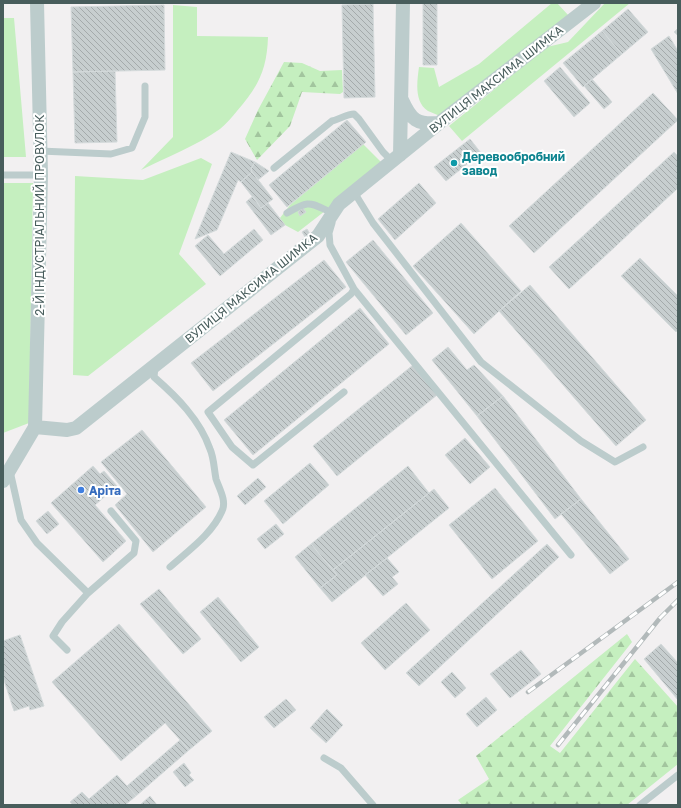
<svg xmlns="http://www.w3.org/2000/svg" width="681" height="808" font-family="'Golos Text',sans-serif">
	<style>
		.green { fill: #c5efbf }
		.forest { fill: url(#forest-firs) }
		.building { fill: url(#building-back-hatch); stroke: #d4dadb }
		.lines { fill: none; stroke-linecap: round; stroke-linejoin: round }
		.service { stroke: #bccccc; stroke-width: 7 }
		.minor { stroke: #bccccc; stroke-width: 14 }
		.rail-casing { stroke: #b2b9ba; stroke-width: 4.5 }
		.rail { stroke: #fff; stroke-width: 3; stroke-dasharray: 9; stroke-linecap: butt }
		.culture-dot { fill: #0f9aa8; stroke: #fff; stroke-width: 1.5 }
		.shop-dot { fill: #3f7fe0; stroke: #fff; stroke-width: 1.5 }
		.labels { text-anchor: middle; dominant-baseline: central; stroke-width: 4; stroke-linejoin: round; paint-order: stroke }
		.street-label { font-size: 12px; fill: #485d5c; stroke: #fff }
		.culture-label { font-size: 12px; font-weight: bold; fill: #0d838f; stroke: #fff; text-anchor: start }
		.shop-label { font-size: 12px; font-weight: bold; fill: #366cbe; stroke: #fff; text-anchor: start }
	</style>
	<defs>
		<pattern id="forest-firs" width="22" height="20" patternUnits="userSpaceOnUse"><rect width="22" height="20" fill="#c5efbf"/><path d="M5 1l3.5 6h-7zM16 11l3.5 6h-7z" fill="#a2c59e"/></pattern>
		<pattern id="building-back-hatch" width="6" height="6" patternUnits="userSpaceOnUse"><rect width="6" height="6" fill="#c7cecf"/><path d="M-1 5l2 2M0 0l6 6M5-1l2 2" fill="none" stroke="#a4aaab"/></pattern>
	</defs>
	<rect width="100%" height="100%" fill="#f2f0f1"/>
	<path class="green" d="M552,3h5l12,13 -129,100c-4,-2 -8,-3 -12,-5 -14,-9 -11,-29 -9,-44l15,1 5,19 40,-23z
		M605,3h25l-168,138 -13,-15 98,-79 21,-5z
		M173,5l24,2v29l71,1c-1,33 -10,50 -31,74 -5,6 -11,13 -17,18 -22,16 -55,29 -79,41l32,-33z
		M3,18h11l12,139h-23z
		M363,144l18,18 -39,32 -17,17 -27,21 -13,-7 -5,-7 10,-13z
		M201,158l11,6 -33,90 27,30 -118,92 -15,-1 2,-199 68,4z
		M3,183h30l-4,240 -26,10z"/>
	<path class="forest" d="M284,62l18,1 18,8 22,-1 1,22 -3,2 -38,-2 -12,34 -33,34 -12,-21 13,-29z
		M627,634l5,8 -82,104 10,7 75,-94 43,48v57l-51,41h-165l-4,-5 31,-21 -13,-23z"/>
	<path class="building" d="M423,3h14v62h-14z
		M373,4l2,93 -31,1 -2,-93z
		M164,5l1,65 -92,2 -2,-65z
		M628,9l20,23 -26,22 -20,-23z
		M678,28v8l-4,-4z
		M602,31l20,23 -39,33 -20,-24z
		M669,36l9,15v43l-27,-45z
		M560,67l30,36 -16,14 -30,-36z
		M115,71l2,71 -42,1 -2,-71z
		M592,79l20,23 -8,7 -20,-23z
		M653,93l25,27 -144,133 -25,-27z
		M347,120l19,22 -79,65 -18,-22z
		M470,139l11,14 -35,28 -12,-14z
		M231,152l24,10 -4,7 1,3 -11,10 -3,-2 -21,50 -22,9z
		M674,152l4,4v32l-75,70 -20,-22z
		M255,162l14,9 -11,9 -6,-8 -1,-3z
		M252,172l21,27 -12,9 -20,-26z
		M419,183l17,20 -41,37 -17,-21z
		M253,196l8,12 7,-5 17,22 -14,10 -25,-33z
		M303,208l3,4 -6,4 -2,-4z
		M461,223l60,68 -47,43 -61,-68z
		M254,229l9,11 -43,36 -25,-30 13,-11 16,19z
		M307,229l3,5 -5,3 -3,-5z
		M583,236l20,22 -34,31 -20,-22z
		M373,240l60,73 -27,22 -60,-73z
		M640,258l38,38v34l-2,2 -55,-56z
		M324,260l22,27 -133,104 -22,-28z
		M530,285l116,135 -30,26 -117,-135z
		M360,308l29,36 -136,111 -29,-35z
		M448,347l19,23 7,-5 29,31 -26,20 -45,-56z
		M413,365l24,30 -100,81 -24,-30z
		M503,396l78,103 -26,20 -78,-103z
		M142,430l64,77 -53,45 -38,-47 12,-11 -26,-32z
		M465,438l25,29 -20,17 -25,-29z
		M310,463l19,22 -46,39 -19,-23z
		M93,466l7,8 4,-3 13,15 -22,19 31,36 -23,21 -52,-59z
		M408,466l21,27 -96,77 -22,-26z
		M258,478l8,9 -21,18 -8,-9z
		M495,488l43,53 -46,38 -43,-54z
		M434,489l15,19 -117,94 -12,-14 17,-13 -4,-5z
		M581,499l48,60 -19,15 -49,-60z
		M48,511l11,13 -12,10 -11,-13z
		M276,524l8,10 -19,15 -8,-10z
		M311,544l26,31 -17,13 -25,-31z
		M547,544l12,13 -140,129 -13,-13z
		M387,558l12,14 -7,5 6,7 -15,12 -18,-21z
		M159,589l42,50 -18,15 -43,-50z
		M218,597l41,50 -18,15 -41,-50z
		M406,603l24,27 -45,40 -24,-27z
		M119,624l93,107 -23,19 -24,-27 -44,38 -69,-79z
		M20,635l24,71 -14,4 -1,-4 -15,5 -11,-34v-36z
		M661,644l17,19v37l-34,-41z
		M521,650l20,24 -31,24 -20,-24z
		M452,672l14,16 -11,10 -14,-16z
		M486,697l11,13 -20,17 -11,-13z
		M286,699l10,11 -22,18 -10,-11z
		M327,709l16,16 -17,18 -16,-15z
		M180,740l9,10 -53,46 -9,-10z
		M184,763l7,10 -2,2 5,5 -9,7 -12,-15z
		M117,775l19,21 -11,9h-52l-3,-3 12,-10 7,7z
		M150,796l7,9h-17z"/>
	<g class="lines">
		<path class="service" d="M40,151l71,3 21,-6 13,-31v-31
			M274,168l58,-47c8,-2 15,-7 22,-7l5,5 24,33 9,9
			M3,175h38
			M354,192l19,31 108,139 100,79 34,21 28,-15
			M287,213c24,-14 22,-10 46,0
			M332,223l-3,10 1,12 24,44 -3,5 -143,118 24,35 21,18 91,-73
			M354,289l217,266
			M155,367l-1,10c23,20 46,43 56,72 4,9 4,20 6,30 3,9 11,22 6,32 -10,23 -33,39 -52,56
			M10,471l11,49 16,23 51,50 -26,29 -9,14 14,14
			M88,593l46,-40 2,-12 -25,-30
			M324,758l17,10 32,37
			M640,805l38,-30"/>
		<path class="minor" d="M402,100c9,20 15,25 37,23
			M400,155l3,-152
			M35,427l6,-252 -4,-172
			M3,481l32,-54 32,3 9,-2 242,-192 21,-32 100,-81 155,-120"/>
		<g class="rail-casing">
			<path id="rail" d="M528,692l150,-110
				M558,745l102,-127 18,-18"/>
		</g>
		<use href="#rail" class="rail"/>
	</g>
	<circle class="culture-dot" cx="454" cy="163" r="4"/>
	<circle class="shop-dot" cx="81" cy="490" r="4"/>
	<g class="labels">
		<g class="street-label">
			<text transform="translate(496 79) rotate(-38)">ВУЛИЦЯ МАКСИМА ШИМКА</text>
			<text transform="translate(39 215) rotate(-90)">2-Й ІНДУСТРІАЛЬНИЙ ПРОВУЛОК</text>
			<text transform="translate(251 288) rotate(-39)">ВУЛИЦЯ МАКСИМА ШИМКА</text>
		</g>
		<g class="culture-label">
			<text x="462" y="156">Деревообробний<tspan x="462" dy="14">завод</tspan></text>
		</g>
		<g class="shop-label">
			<text x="89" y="490">Аріта</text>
		</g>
	</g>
	<rect width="681" height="808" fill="none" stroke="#485d5c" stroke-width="8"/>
</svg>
